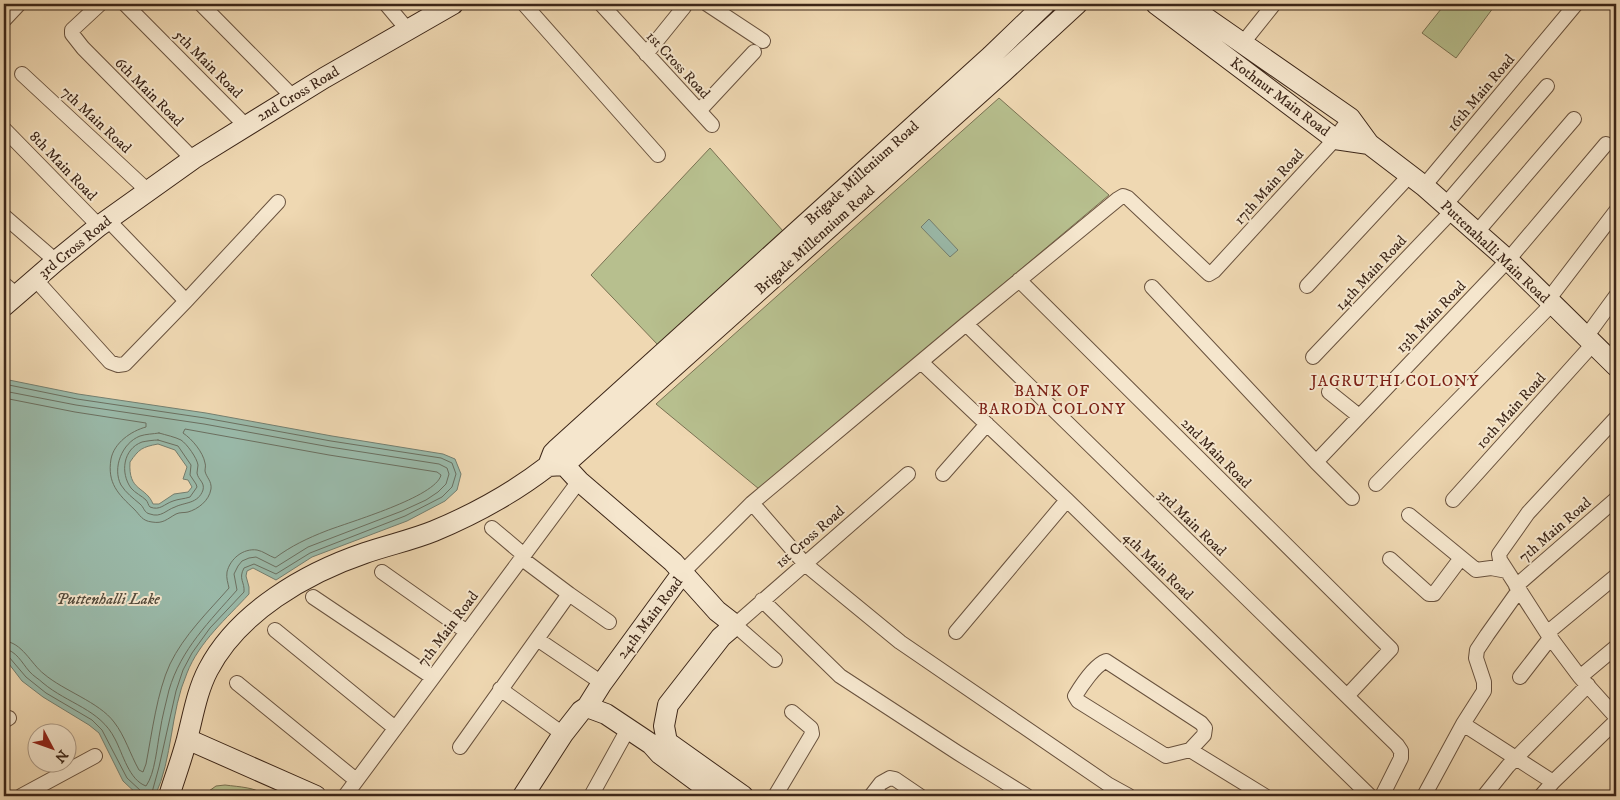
<svg xmlns="http://www.w3.org/2000/svg" width="1620" height="800" font-family="'IM FELL DW Pica',serif">
	<style>
		.green { fill: #b7bf8e; stroke: #7a7253 }
		.water { fill: #9abaaa; stroke: #747f70; fill-rule: evenodd }
		.lines { fill: none; stroke-linecap: round; stroke-linejoin: round }
		.shore { stroke: #6b7061; stroke-width: 1 }
		.street-casing { stroke: #69523e; stroke-width: 16 }
		.secondary-casing { stroke: #3c2618; stroke-width: 22 }
		.street { stroke: #f5e6cd; stroke-width: 14 }
		.secondary { stroke: #f5e6cd; stroke-width: 20 }
		.labels { text-anchor: middle; dominant-baseline: central; stroke-width: 4; stroke-linejoin: round; paint-order: stroke }
		.street-label { font-size: 15px; fill: #3c2618; stroke: #f5e6cd }
		.neighbourhood-label { font-size: 16px; letter-spacing: 1px; fill: #7a1f14; stroke: #f5e6cd }
		.water-label { font-size: 16px; font-style: italic; fill: #544b3c; stroke: #f5e6cd }
	</style>
	<rect width="100%" height="100%" fill="#efd8b2"/>
	<filter id="stains"><feTurbulence type="fractalNoise" baseFrequency=".004" numOctaves="4"/><feColorMatrix values="0 0 0 0 .2 0 0 0 0 .09 0 0 0 0 .02 0 0 0 .5 -.17"/></filter>
	<radialGradient id="worn" r=".72"><stop offset=".6" stop-color="#630" stop-opacity="0"/><stop offset="1" stop-color="#630" stop-opacity=".3"/></radialGradient>
	<path class="green" d="M1445,4h51l-40,54 -34,-25z
		M999,98l110,97 -350,294 -103,-85z
		M710,148l73,83 -125,114 -67,-70z
		M225,785c15,2 30,2 42,11h-65l14,-10z"/>
	<path class="water" d="M929,219l29,31 -8,7 -29,-30z
		M4,379l74,15 128,19 126,23 111,18 12,5 6,15 -4,16 -12,11 -38,20 -95,36 -36,23 -23,-12 -6,3 -1,5 3,11v7c-22,24 -50,48 -62,79 -17,39 -14,85 -32,123h-16l-16,-15 -24,-48 -10,-8 -46,-28 -21,-16 -16,-21 -2,-4zM158,444l17,6 12,17 -4,12 5,1 4,7 -4,5 -14,2 -15,10h-6c-7,-18 -25,-12 -23,-42 9,-13 12,-15 28,-18z"/>
	<g class="lines">
		<path class="shore" d="M4,384l73,15 128,19 126,23 110,17 11,5 4,11 -4,13 -10,10 -37,19 -95,37 -34,21 -22,-10 -10,4c-6,11 1,14 0,24l-34,36 -18,25 -9,17 -7,21 -17,76 -8,29
			M4,391l72,14 128,19 126,23 109,17 8,4 2,6 -3,10 -8,8 -12,8 -24,11 -94,36 -32,20 -20,-10 -7,1 -7,3 -4,5 -4,8 3,16c-27,31 -56,59 -68,100 -3,13 -7,27 -9,41 -3,15 -5,43 -14,55 -17,-6 -23,-32 -31,-47 -15,-30 -47,-35 -72,-56 -4,-4 -10,-7 -14,-12 -7,-8 -13,-21 -25,-22
			M4,398l71,14 71,11v4c-15,4 -32,16 -35,32 -4,24 7,35 23,50 6,6 8,12 18,13 11,2 15,-3 24,-8 4,-2 8,-1 12,-2 10,-3 21,-11 23,-23 1,-8 -5,-12 -6,-18 0,-3 1,-5 0,-8 -2,-11 -13,-24 -22,-30l2,-4 144,26 108,17 4,3c-5,22 -92,47 -115,56 -18,7 -35,15 -51,27 -6,-2 -12,-7 -18,-8 -14,-2 -27,9 -30,22 -1,6 1,11 2,16 -21,24 -45,47 -59,76 -13,28 -18,69 -24,100l-3,8 -4,-2c-9,-16 -14,-34 -25,-48 -15,-20 -50,-31 -70,-48 -13,-10 -22,-32 -40,-33
			M159,433c7,2 16,4 22,7 6,4 16,18 17,25 0,3 -1,5 -1,8 1,7 8,9 6,17 -5,14 -18,12 -28,17 -9,3 -14,11 -25,7 -6,-1 -6,-7 -10,-10 -7,-6 -14,-11 -19,-19 -9,-17 1,-42 19,-49 6,-2 13,-2 19,-3z
			M158,440l20,6 13,19 -1,10 6,9 1,3 -7,10c-6,2 -12,2 -17,4 -9,3 -13,10 -23,6 -2,-2 -2,-5 -4,-7 -4,-4 -11,-7 -15,-12 -11,-15 -8,-39 11,-46 5,-1 11,-2 16,-2z
			M4,655l5,2 17,20 20,16 46,27 10,10 25,48 14,13 1,5"/>
		<g class="street-casing">
			<path id="street" d="M100,4l-28,26v4l11,14 110,111
				M125,4l121,122
				M201,4l92,93
				M386,4l21,25
				M524,4l134,151
				M601,4l111,121
				M707,4l56,37
				M4,20l15,-16
				M1242,44l32,-40
				M646,54l38,-47
				M22,74l126,117
				M699,111l55,-59
				M4,129l95,97
				M1424,186l152,-182
				M1445,205l102,-119
				M4,216l52,45
				M108,220l78,81
				M1477,232l97,-113
				M35,279l75,83 8,3 7,-1 61,-63 92,-99
				M1019,280l372,369 -44,47
				M4,284l13,11
				M1307,286l103,-111
				M1152,287l164,175 36,36
				M1548,300l68,-89
				M966,324l431,421 4,6v7l-19,38
				M1586,337l30,-41
				M1313,357l139,-146
				M921,362l146,138 303,296
				M1329,392l30,24
				M1616,418l-88,95 -29,41 1,6 47,73 33,44 36,40
				M1316,462l192,-202 98,-116
				M943,474l44,-50
				M1376,484l176,-180
				M1453,500l140,-156
				M752,503l53,61 95,78 209,143 20,11
				M1409,515l67,55 15,-2 16,3
				M492,528l32,27
				M1390,559l39,35h5l27,-36
				M382,572l85,60
				M683,572l69,-69 214,-179 152,-125 5,-3 5,2 81,76 5,-3 121,-132 15,-21
				M1516,586l100,-87
				M569,594l40,28
				M313,597l119,80
				M762,600l78,76 118,77 69,43
				M275,630l120,98
				M956,632l111,-132
				M1547,633l69,-57
				M537,639l65,44
				M775,660l-40,-35 173,-151
				M1106,661l95,62 4,5 -1,7 -14,15 -24,6 -88,-55 -3,-5c6,-10 20,-31 31,-35z
				M1520,677l31,-40
				M1580,677l36,-30
				M237,683l119,97
				M500,689l63,45
				M4,721l5,-3
				M1463,724l90,58
				M460,747l109,-153 -48,-36
				M1190,750l75,46
				M21,796l74,-40
				M345,796l234,-315
				M591,796l37,-67
				M775,796l37,-62 -1,-6 -19,-16
				M871,796l10,-13 9,-5 5,1 25,17
				M1424,796l39,-72 21,-33v-9l-8,-24 1,-8 10,-15 32,-45
				M1484,796l24,-30 80,-81
				M1541,796l12,-14 63,-61"/>
		</g>
		<g class="secondary-casing">
			<path id="secondary" d="M1156,4l179,135 34,5
				M1186,4l164,114 19,26 55,42 84,74 108,106
				M4,306l52,-45 43,-35 94,-67 131,-81 129,-74
				M555,455l24,26 94,81 44,49 18,14 -14,12 -53,68 -4,21 3,16 76,54
				M548,466l16,-1 439,-393 74,-68
				M548,466l5,-13 3,-3 435,-394 54,-52
				M587,707l19,7 45,30 9,10 57,42
				M187,739l129,57
				M169,796c6,-19 13,-38 18,-57 6,-23 10,-48 21,-69 30,-58 98,-97 157,-117 23,-8 47,-13 69,-22 41,-17 79,-38 114,-65
				M523,796l40,-62 18,-23 6,-4 15,-24 81,-111"/>
		</g>
		<use href="#street" class="street"/>
		<use href="#secondary" class="secondary"/>
	</g>
	<g class="labels">
		<g class="street-label">
			<text transform="translate(208 64) rotate(45)">5th Main Road</text>
			<text transform="translate(678 65) rotate(47)">1st Cross Road</text>
			<text transform="translate(149 92) rotate(45)">6th Main Road</text>
			<text transform="translate(1481 93) rotate(-50)">16th Main Road</text>
			<text transform="translate(298 94) rotate(-31)">2nd Cross Road</text>
			<text transform="translate(1280 97) rotate(37)">Kothnur Main Road</text>
			<text transform="translate(96 120) rotate(43)">7th Main Road</text>
			<text transform="translate(63 166) rotate(46)">8th Main Road</text>
			<text transform="translate(862 173) rotate(-42)">Brigade Millenium Road</text>
			<text transform="translate(1269 187) rotate(-48)">17th Main Road</text>
			<text transform="translate(815 240) rotate(-42)">Brigade Millennium Road</text>
			<text transform="translate(75 247) rotate(-39)">3rd Cross Road</text>
			<text transform="translate(1495 252) rotate(43)">Puttenahalli Main Road</text>
			<text transform="translate(1371 273) rotate(-47)">14th Main Road</text>
			<text transform="translate(1431 317) rotate(-46)">13th Main Road</text>
			<text transform="translate(1511 411) rotate(-48)">10th Main Road</text>
			<text transform="translate(1216 453) rotate(45)">2nd Main Road</text>
			<text transform="translate(1192 523) rotate(44)">3rd Main Road</text>
			<text transform="translate(1555 530) rotate(-41)">7th Main Road</text>
			<text transform="translate(810 537) rotate(-41)">1st Cross Road</text>
			<text transform="translate(1158 566) rotate(44)">4th Main Road</text>
			<text transform="translate(650 618) rotate(-53)">24th Main Road</text>
			<text transform="translate(448 629) rotate(-53)">7th Main Road</text>
		</g>
		<g class="neighbourhood-label">
			<text x="1395" y="381">JAGRUTHI COLONY</text>
			<text x="1052" y="391">BANK OF<tspan x="1052" dy="18">BARODA COLONY</tspan></text>
		</g>
		<g class="water-label">
			<text x="108" y="599">Puttenhalli Lake</text>
		</g>
	</g>
	<rect width="1620" height="800" fill="none" stroke="#efd8b2" stroke-width="20"/>
	<rect x="5" y="5" width="1610" height="790" fill="none" stroke="#3c2618" stroke-width="2.5"/>
	<rect x="10" y="10" width="1600" height="780" fill="none" stroke="#3c2618"/>
	<g transform="translate(52 748) rotate(131)"><circle r="24" fill="#f5e6cd" stroke="#ab9985"/>
	<path d="M0-4L9 19L0 12L-9 19Z" fill="#8f2418"/>
	<text y="-8" font-size="14" font-weight="bold" text-anchor="middle" fill="#3c2618">N</text>
	</g>
	<rect width="100%" height="100%" filter="url(#stains)"/>
	<rect width="100%" height="100%" fill="url(#worn)"/>
</svg>
